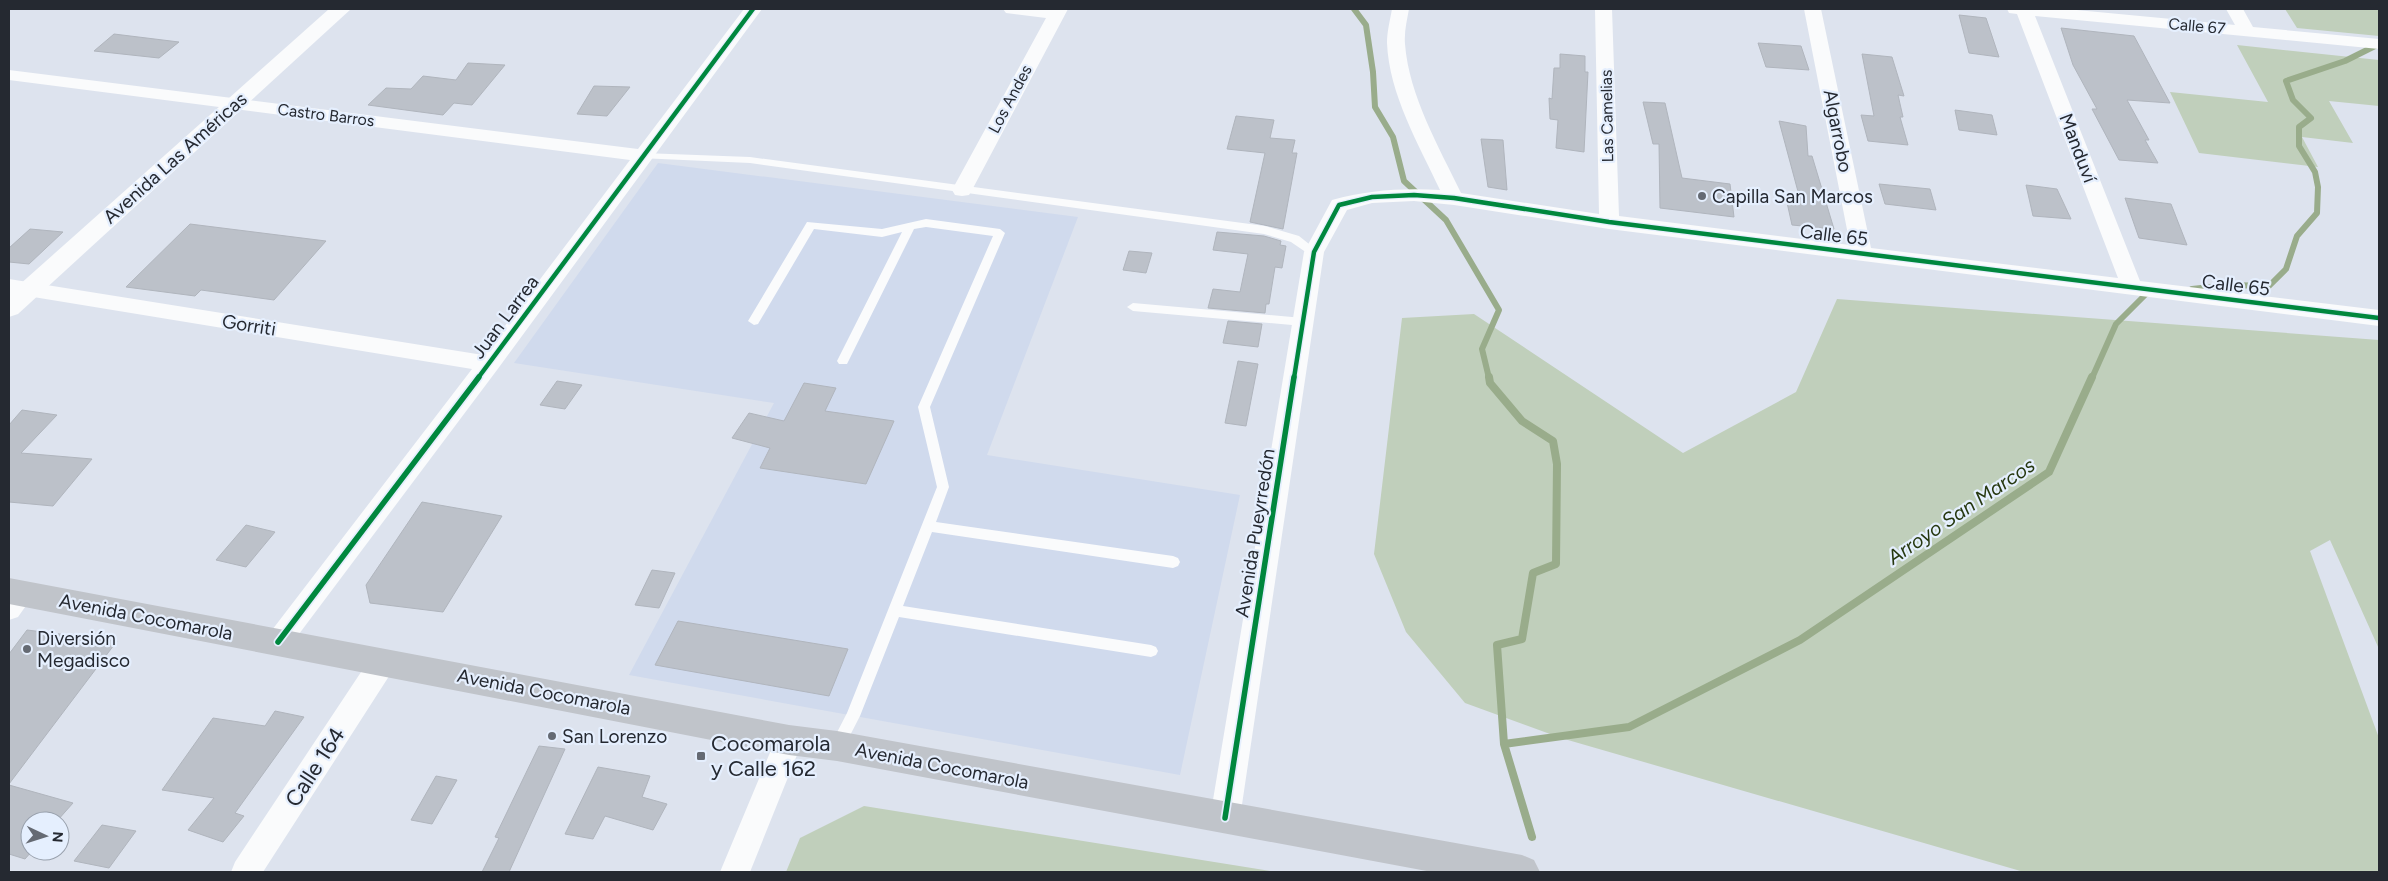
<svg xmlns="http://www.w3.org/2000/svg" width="2388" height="881" font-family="Figtree,sans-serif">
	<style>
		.built { fill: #d0daed }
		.green { fill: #c0cfbb }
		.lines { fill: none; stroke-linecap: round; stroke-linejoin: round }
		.stream-far1 { stroke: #99ac8b; stroke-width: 6 }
		.stream { stroke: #99ac8b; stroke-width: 8 }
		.building { fill: #bcc1c9; stroke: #b0b5bd }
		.lane { fill: #fafbfc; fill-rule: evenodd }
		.street { fill: #fafbfc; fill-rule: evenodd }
		.secondary { fill: #fafbfc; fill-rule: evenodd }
		.primary { fill: #c0c4ca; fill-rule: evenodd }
		.cycleway-far1-casing { stroke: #e5effe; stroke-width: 7 }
		.cycleway-casing { stroke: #e5effe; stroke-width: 9 }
		.cycleway-far1 { stroke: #00873e; stroke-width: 4.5 }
		.cycleway { stroke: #00873e; stroke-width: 5.5 }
		.poi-dot { fill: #656a73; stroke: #e5effe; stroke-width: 2 }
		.labels { text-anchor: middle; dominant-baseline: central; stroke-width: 4.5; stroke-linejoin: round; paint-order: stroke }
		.far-street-label { font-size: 16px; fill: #252931; stroke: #e5effe }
		.street-label { font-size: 19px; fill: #252931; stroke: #e5effe }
		.poi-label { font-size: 19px; fill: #252931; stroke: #e5effe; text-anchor: start }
		.water-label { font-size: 20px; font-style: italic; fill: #263810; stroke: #e5effe }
		.near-poi-label { font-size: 22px; fill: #252931; stroke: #e5effe; text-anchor: start }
		.near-street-label { font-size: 22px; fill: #252931; stroke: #e5effe }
	</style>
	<rect width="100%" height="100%" fill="#dde3ee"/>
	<path class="built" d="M658,163l420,54 -91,238 253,40 -60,280 -551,-100 145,-272 -260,-40z"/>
	<path class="green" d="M2285,9h94v27l-82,-8z
		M2237,45l142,15v46l-50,-5 24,42 -51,-6 16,30 -119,-14 -29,-61 98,10z
		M1837,299l542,41v309l-49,-109 -20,11 69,187v134h-355l-463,-134 -96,-35 -59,-71 -32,-78 28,-236 72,-4 209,139 113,-61z
		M864,806l412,66h-490l14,-34z"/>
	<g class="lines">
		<path class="stream-far1" d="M1354,9l12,16 7,47 2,35 18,30 11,44 42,39 53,90 -17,39 7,29
			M2192,289l37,-4 40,1 17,-17 11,-33 20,-23 1,-26 -3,-15 -16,-26v-19l12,-9 -18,-18 -7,-19 59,-20 34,-17
			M2092,378l24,-54 30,-30 5,-1"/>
		<path class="stream" d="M1489,377l1,6 32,38 31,20 4,23 -1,100 -23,9 -11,66 -25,6 7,99 28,93
			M1504,744l125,-17 171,-87 249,-168 43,-95"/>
	</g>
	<path class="building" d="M1959,15l27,3 13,39 -30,-4z
		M2061,28l73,8 36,67 -43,-3 22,40h-4l13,23 -39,-3 -27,-51h5l-24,-44z
		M114,34l65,8 -20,16 -65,-7z
		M1758,43l43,3 8,24 -43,-3z
		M1560,54l25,2v16h3l-4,80 -28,-4 2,-28 -8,-1 -1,-21 3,1 2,-31h6z
		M1862,54l30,3 12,39 -6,-1 5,22h-3l8,28 -40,-4 -7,-26 13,1z
		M468,63l37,2 -33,40 -18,-2 -11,12 -75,-10 18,-17 25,1 12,-13 33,4z
		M594,86l36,1 -23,29 -30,-2z
		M1643,102l22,1 17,75 48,6 4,33 -74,-9 -1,-64h-6z
		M1955,110l37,5 5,20 -38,-5z
		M1236,116l38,4 -4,18 25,2 -3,13h5l-14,76 -33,-7 15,-69 -38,-4z
		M1779,121l27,5 2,30h4l22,73 -42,-4 -6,-27 14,1z
		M1481,139l22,1 4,50 -19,-3z
		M1879,184l51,5 6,21 -51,-6z
		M2026,185l31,4 14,30 -38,-3z
		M2125,198l46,6 16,41 -48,-7z
		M190,224l136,17 -52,59 -73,-10 -6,6 -69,-9z
		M30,229l33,3 -34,32 -20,-2v-14z
		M1217,232l47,4 17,5 -1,4 6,1 -4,22 -7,-1 -6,37h-3l-1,9 -57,-5 5,-19 27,3 8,-38 -35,-4z
		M1129,251l23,2 -6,20 -23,-3z
		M1228,321l34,3 -4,23 -35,-4z
		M1238,361l20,3 -12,62 -21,-3z
		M557,381l25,4 -17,24 -25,-4z
		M804,383l32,5 -11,23 69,10 -28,63 -106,-16 10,-20 -38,-10 17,-25 35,8z
		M22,410l35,5 -36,38 71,6 -39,47 -44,-4v-77z
		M422,502l80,14 -59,96 -73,-9 -4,-18z
		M246,525l29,7 -29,35 -30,-7z
		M652,570l23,3 -16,35 -24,-3z
		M678,621l170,28 -19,47 -174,-31z
		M27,630l90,11 -108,143v-130z
		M275,711l29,6 -69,96 9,3 -21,26 -35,-12 26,-32 -52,-8 51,-72 52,8z
		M539,746l26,3 -56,123h-27l17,-34 -4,-1z
		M598,767l52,9 -8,21 25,7 -14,26 -48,-14 -12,23 -28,-5z
		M436,776l21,4 -25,44 -21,-4z
		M9,785l64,18 -16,18h-27l2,30 -7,8 -16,-5z
		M102,825l34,6 -27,37 -35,-7z"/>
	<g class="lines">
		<path class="lane" d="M643,153l107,4 515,69 34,10 20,16 -1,3h-8l-19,-13 -27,-8 -514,-71 -111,-5 -1,-2z
			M926,219l74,10 5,4 -75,174 19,80 -13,35 237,34 5,2 2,4 -2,4 -5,2 -241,-36 -29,74 248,39 5,2 2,4 -2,4 -5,2 -252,-40 -39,99 -18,35 -5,2 -5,-2 -2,-5 17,-33 90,-226 -19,-80 75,-171 -67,-9 -12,2 -67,135h-8l-2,-3 65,-129 -20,5 -68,-8 -56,95 -4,1 -6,-4 59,-99 75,7z
			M1133,303l170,15 6,4 -6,4 -170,-15 -6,-4z"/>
		<path class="street" d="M744,9h18l-265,361 -210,280 -9,4 -9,-4 -4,-8 4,-8 203,-265 -463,-76v-14l474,76 147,-195 -621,-80v-10l629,79z
			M1003,9h65l-96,181 -3,5 -7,1 -7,-1 -3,-5 94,-172 -40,-5z
			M1392,9h17c-2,11 -5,23 -4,35 4,52 34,103 56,149l138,21 -4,-205h17l7,207 231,29 -46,-236h17l50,239 247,30 -101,-264 -8,-1 -2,-4h59l169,16 -9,-16h17l10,18 126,12v10l-344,-33 105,265 239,29v16l-770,-97 -155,-24 -40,-4 -42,2 -25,7 -23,42 -84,566 -5,10 -10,4 -10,-4 -5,-10 94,-566 28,-52c36,-10 71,-12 108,-10 -21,-45 -51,-96 -53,-147 0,-11 3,-23 5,-34z
			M22,582l9,3 4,8 -17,24 -9,3v-30l4,-5z
			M383,650l10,4 4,8 -4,8 -130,202h-32l4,-10 138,-208z
			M789,727l10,4 4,9 -53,132h-30l59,-141z"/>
		<path class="secondary" d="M329,9h22l-333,305 -9,3v-23z"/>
		<path class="primary" d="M9,578l780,147 48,6 685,124 12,5 6,12h-108l-595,-111 -48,-6 -780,-151z"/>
		<g class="cycleway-far1-casing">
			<path id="cycleway-far1" d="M478,378l275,-369
				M1294,378l20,-126 25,-47 33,-8 42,-2 40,3 155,24 770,96"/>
		</g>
		<g class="cycleway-casing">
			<path id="cycleway" d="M278,642l201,-265
				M1225,818l69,-441"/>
		</g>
		<use href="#cycleway-far1" class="cycleway-far1"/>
		<use href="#cycleway" class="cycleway"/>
	</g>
	<g class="poi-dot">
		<circle cx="1702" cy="196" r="5"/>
		<circle cx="27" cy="649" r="5"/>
		<circle cx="552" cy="736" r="5"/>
		<rect x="696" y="751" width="10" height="10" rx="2.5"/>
	</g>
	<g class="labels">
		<g class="far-street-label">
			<text transform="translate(2197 26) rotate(5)">Calle 67</text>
			<text transform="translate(1010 99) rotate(-62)">Los Andes</text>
			<text transform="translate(326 115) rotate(7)">Castro Barros</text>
			<text transform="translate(1607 116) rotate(-91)">Las Camelias</text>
		</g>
		<g class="street-label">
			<text transform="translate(1838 131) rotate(79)">Algarrobo</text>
			<text transform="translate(2078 148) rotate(69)">Manduví</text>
			<text transform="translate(175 158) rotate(-42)">Avenida Las Américas</text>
			<text transform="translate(1834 235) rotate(7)">Calle 65</text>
			<text transform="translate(2236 285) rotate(7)">Calle 65</text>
			<text transform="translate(505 317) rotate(-53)">Juan Larrea</text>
			<text transform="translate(249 325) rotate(9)">Gorriti</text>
			<text transform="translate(1255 533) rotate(-81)">Avenida Pueyrredón</text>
			<text transform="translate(146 617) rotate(11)">Avenida Cocomarola</text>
			<text transform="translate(544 692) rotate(11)">Avenida Cocomarola</text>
			<text transform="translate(942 766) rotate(11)">Avenida Cocomarola</text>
		</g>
		<g class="poi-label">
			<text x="1712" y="196">Capilla San Marcos</text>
			<text x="37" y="638">Diversión<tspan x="37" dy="22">Megadisco</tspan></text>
			<text x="562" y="736">San Lorenzo</text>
		</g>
		<g class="water-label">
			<text transform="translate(1961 511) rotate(-34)">Arroyo San Marcos</text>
		</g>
		<g class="near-poi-label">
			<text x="711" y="743">Cocomarola<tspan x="711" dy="25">y Calle 162</tspan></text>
		</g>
		<g class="near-street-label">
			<text transform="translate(315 767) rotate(-57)">Calle 164</text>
		</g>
	</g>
	<rect width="2388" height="881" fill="none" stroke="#252931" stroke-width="20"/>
	<g transform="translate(45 836) rotate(94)"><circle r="24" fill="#e5effe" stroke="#98a0ac"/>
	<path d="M0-4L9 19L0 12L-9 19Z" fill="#656a73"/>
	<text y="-8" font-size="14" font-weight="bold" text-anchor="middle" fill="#252931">N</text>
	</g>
</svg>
